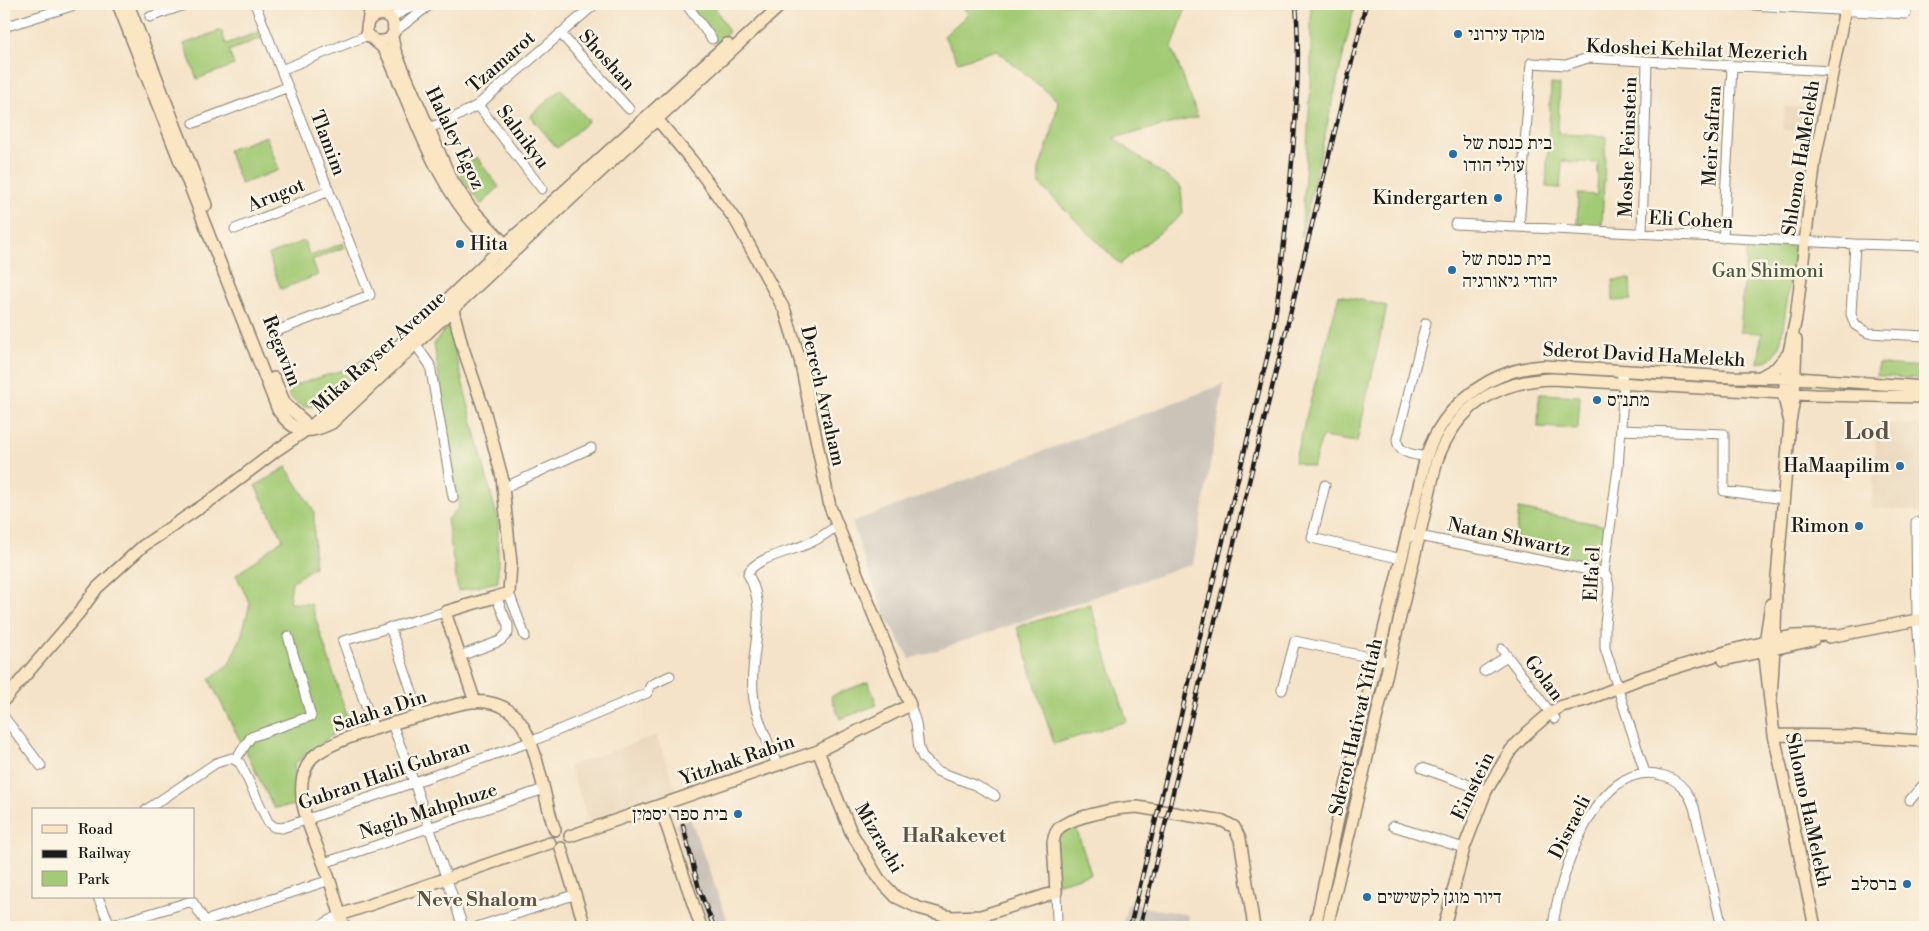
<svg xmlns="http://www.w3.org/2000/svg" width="1929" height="931" font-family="'Libre Bodoni','Frank Ruhl Libre',serif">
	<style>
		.built { fill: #e8d4b7 }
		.industrial { fill: #cbc3b8 }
		.green { fill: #a3ca75; stroke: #607348 }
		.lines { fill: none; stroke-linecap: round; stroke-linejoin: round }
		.street-casing { stroke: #888072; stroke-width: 11 }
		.secondary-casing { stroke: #888072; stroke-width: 14 }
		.street { stroke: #fff; stroke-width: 9 }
		.secondary { stroke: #fbe6c4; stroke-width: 11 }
		.rail-casing { stroke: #1c1c1c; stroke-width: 4.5 }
		.rail { stroke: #fcf5e5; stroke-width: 2.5; stroke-dasharray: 8; stroke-linecap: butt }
		.poi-dot { fill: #1f6fb2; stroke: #fcf5e5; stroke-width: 2 }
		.labels { text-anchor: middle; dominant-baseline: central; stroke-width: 5; stroke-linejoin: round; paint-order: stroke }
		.poi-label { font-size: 19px; fill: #1c1c1c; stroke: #fcf5e5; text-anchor: start }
		.street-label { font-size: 19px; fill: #1c1c1c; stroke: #fcf5e5 }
		.park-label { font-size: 19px; fill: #4b593b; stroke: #fcf5e5 }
		.neighbourhood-label { font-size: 20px; font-weight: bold; fill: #5e5247; stroke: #fcf5e5 }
		.district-label { font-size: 24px; font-weight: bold; fill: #5e5247; stroke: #fcf5e5 }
	</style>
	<rect width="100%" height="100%" fill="#fcf5e5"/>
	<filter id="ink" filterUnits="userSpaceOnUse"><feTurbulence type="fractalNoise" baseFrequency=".02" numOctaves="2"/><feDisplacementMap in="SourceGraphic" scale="10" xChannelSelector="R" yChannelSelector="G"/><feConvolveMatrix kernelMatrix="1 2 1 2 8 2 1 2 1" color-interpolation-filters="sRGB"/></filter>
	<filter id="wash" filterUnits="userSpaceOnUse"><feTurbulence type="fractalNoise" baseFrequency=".0096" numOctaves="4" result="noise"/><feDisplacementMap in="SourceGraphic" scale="20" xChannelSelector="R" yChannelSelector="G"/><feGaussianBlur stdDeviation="1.12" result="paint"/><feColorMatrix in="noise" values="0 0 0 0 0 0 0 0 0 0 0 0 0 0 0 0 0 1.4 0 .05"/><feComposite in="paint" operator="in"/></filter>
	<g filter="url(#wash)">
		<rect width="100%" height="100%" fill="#f4e3c8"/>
		<path class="built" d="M1785,107l22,1 -2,23 -22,-1z
			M1877,423l48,1v92l-11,-5 -43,-3z
			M656,735l21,57 -87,32 -21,-58z"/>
		<path class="industrial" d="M1224,384l-31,180 -283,95 -24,-42 -21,-55 -13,-40z
			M690,818l40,109h-21l-33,-103z
			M1128,904l60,11 1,12h-68z"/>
		<path class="green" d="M689,4h24l16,28 -12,11z
			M961,4h226l-15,44 26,69 -85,21 68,49 2,27 -63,50 -81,-80v-15l13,-37 6,-31 -62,-51 -38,12 -14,-26 24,-22z
			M1311,4h44l-54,234 10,-155z
			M221,30l5,14 33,-12 2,6 -32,13 5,14 -37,14 -13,-35z
			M1551,84l9,1 -2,49 48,2 -4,89 -25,-1 1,-30 19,1 1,-32 -36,-2 -2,27 -14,-1z
			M561,89l28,32 -32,27 -27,-32z
			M266,136l13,34 -38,14 -13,-34z
			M476,157l23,30 -18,18 -24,-33z
			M304,241l6,15 33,-13 2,4 -33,13 6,15 -37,14 -13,-34z
			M1747,244h40l4,2 4,7 -15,93c-5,10 -11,16 -22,17l4,-30 -22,-1z
			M1630,279l1,21 -18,1v-21z
			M1339,295l48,11 -30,136 -35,-5 -9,30 -19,-5z
			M448,325l50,196v61l-40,9 -11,-72 12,-11 -25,-164z
			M374,354l-50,48c-15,7 -25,7 -35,-7v-8l54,-17z
			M1878,364l47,3v12l-48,-3z
			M1539,394l41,2 -2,33 -40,-2z
			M286,467l28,44v56l-22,15 -3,21 22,1 38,118 -55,42 4,41 -24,3 -65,-129 20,-15 12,-27 9,-33 -14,-29 47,-36 -28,-53z
			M1519,509l88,17 -5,34 -3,4h-5l-79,-21z
			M1921,575h4v41h-5z
			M1090,604l37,117 -73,23 -37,-117z
			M868,682l9,23 -37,14 -9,-23z
			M1074,821l17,53 -36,10 1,-52z"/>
	</g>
	<g filter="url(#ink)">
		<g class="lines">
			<g class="street-casing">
				<path id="street" d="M255,4l115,291 -96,37
					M686,4l26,35
					M1735,4l171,10 1,-10
					M150,17l37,-13
					M390,18l27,-14
					M4,27l74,-23
					M394,32l37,-28
					M560,33l69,76
					M281,70l87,-35
					M478,105l64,84
					M194,123l94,-36
					M424,129l22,-7 32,-17 117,-101
					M1455,224l400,20 70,2
					M1519,227l12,-164 35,2 22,-7 243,13
					M235,229l94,-38
					M1642,233l5,-171
					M1723,238l9,-171
					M1855,244l-4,70 4,11 13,8 57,3
					M416,345l14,20 23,132
					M1620,370l4,13 -6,85 -14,105 3,4 2,10 -4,37v24l40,125
					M1621,430l103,4v57l60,8
					M1426,457c-13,-3 -29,-3 -29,-18l29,-116
					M1325,485l-13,53 90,21
					M503,488l88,-40
					M1916,522l1,98 7,88 -3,33
					M1407,538l6,-3 6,1 185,37
					M509,593l16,43
					M390,627l30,89
					M1502,649l53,70
					M460,656l40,-15 8,-8v-8l-12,-28
					M1484,671l23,-15
					M1282,690l13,-49 87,19
					M910,705l6,18 3,26 4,9 14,13 38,14 20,11
					M4,717l37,49
					M392,724l22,58 49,145
					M374,729l-31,-88 102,-29
					M235,760l16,-23 60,-21 -23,-80
					M777,765c-8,-23 -22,-48 -24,-73 -4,-42 17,-79 -5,-118 5,-16 45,-23 59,-30 11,-4 21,-12 31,-19
					M1422,768l64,23
					M1910,800l15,-17
					M146,810l70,-47 16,-5 8,5 28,59 6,5 8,1 248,-86 117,-49 4,-8 19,-9
					M1393,826l71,22
					M324,863l220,-74
					M1056,892l1,27
					M98,897l12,28
					M106,927l86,-26 13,20 125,-41
					M318,927l22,-12
					M477,927l99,-33
					M1553,927c5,-47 42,-169 108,-152 18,4 27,16 33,32l28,120"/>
			</g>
			<g class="secondary-casing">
				<path id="secondary" d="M118,4l160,406c16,24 30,25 54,13l177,-167 273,-252
					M128,4l78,201
					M368,22l2,-11 -1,-7
					M392,37l3,14 55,126 19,29 36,38 2,6
					M376,42l13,-2 5,-8 -1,-11c-12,-14 -31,-3 -25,14l14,12 5,7c28,62 46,125 93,177 8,9 15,18 25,23
					M453,310l9,35 23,68 17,64 9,86 -2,30 -64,19 30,90
					M1760,377l16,-9 12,-14
					M274,378l11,26 19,17 1,10
					M1790,422l-6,-24 3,-36 9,-44 19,-159 31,-155
					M1771,604l-5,32 -1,21 9,78 41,192
					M1829,637l88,-17h8
					M1724,660l89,-20
					M1771,699l4,-68 1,-42 14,-167 4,-23 2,-59
					M4,700l74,-86 19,-26 46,-42 71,-48 63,-48 28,-19 37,-31 156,-149 229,-207
					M1774,735l76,1 71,5 4,3
					M818,751l33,81 28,47 17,18 23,11 32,9 30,-1 75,-24 -3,-50c1,-5 2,-10 6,-14 12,-11 62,-21 78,-21l86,14 11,6 6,12 14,88
					M660,806l41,121
					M570,836l248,-85 92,-46 -80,-198 -30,-147 -15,-49 -49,-90 -43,-59 -36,-43
					M561,848l24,79
					M340,915l210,-72
					M344,927c-6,-19 -11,-38 -18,-57 -10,-30 -30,-63 -23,-94 2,-6 6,-16 11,-20 23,-19 83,-34 113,-42 14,-5 29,-10 44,-12 14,-2 32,2 42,12 25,21 30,86 42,116
					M1315,927l23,-108 88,-362c17,-52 64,-88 118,-91l187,11 65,1 129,9
					M1327,927l110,-467c20,-54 59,-79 115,-81l262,16 111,2
					M1444,927l20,-79 22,-57 25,-41 16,-17 23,-20 12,-7 24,-6 56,-22 94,-29 56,-13 43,-1"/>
			</g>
			<use href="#street" class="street"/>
			<use href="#secondary" class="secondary"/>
			<g class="rail-casing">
				<path id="rail" d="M683,825l16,64 15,38
					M1130,927l142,-590c8,-48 12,-95 17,-143 6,-64 12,-127 7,-190
					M1140,927l226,-923"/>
			</g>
			<use href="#rail" class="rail"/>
		</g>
	</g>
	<g class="poi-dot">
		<circle cx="1458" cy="34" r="5"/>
		<circle cx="1453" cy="154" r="5"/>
		<circle cx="1498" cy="198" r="5"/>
		<circle cx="460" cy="244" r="5"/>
		<circle cx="1452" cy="270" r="5"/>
		<circle cx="1597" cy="400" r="5"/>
		<circle cx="1900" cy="466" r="5"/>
		<circle cx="1859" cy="526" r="5"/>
		<circle cx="738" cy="814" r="5"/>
		<circle cx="1907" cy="884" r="5"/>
		<circle cx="1367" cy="897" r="5"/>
	</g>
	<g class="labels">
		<g class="poi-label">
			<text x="1468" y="34">מוקד עירוני</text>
			<text x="1463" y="143">בית כנסת של<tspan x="1463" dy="22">עולי הודו</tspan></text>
			<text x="1488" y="198" text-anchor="end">Kindergarten</text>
			<text x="470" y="244">Hita</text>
			<text x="1462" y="259">בית כנסת של<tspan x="1462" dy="22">יהודי גיאורגיה</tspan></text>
			<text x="1607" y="400">מתנ״ס</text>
			<text x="1890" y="466" text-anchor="end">HaMaapilim</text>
			<text x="1849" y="526" text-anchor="end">Rimon</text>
			<text x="728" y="814" text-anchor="end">בית ספר יסמין</text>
			<text x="1897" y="884" text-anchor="end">ברסלב</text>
			<text x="1377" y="897">דיור מוגן לקשישים</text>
		</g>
		<g class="street-label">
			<text transform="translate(1697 50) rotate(2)">Kdoshei Kehilat Mezerich</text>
			<text transform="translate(607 60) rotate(48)">Shoshan</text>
			<text transform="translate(501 62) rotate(-41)">Tzamarot</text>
			<text transform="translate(1712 136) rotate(-87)">Meir Safran</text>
			<text transform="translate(523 137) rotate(53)">Salnikyu</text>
			<text transform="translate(455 138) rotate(64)">Halaley Egoz</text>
			<text transform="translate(328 143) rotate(69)">Tlamim</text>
			<text transform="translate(1628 147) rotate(-88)">Moshe Feinstein</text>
			<text transform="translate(1801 158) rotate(-81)">Shlomo HaMelekh</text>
			<text transform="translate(276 195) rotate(-22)">Arugot</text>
			<text transform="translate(1691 220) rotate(3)">Eli Cohen</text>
			<text transform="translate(282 351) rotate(68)">Regavim</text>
			<text transform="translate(379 352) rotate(-42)">Mika Rayser Avenue</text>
			<text transform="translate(1644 355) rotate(3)">Sderot David HaMelekh</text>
			<text transform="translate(823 396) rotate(77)">Derech Avraham</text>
			<text transform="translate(1509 537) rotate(12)">Natan Shwartz</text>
			<text transform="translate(1592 574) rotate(-87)">Elfa'el</text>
			<text transform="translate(1544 678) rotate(53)">Golan</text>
			<text transform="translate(380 711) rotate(-18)">Salah a Din</text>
			<text transform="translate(1356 727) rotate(-77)">Sderot Hativat Yiftah</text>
			<text transform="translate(737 760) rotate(-19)">Yitzhak Rabin</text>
			<text transform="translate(384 775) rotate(-19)">Gubran Halil Gubran</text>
			<text transform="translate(1473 786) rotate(-64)">Einstein</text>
			<text transform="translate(1808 810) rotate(78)">Shlomo HaMelekh</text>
			<text transform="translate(428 811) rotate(-18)">Nagib Mahphuze</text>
			<text transform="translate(1570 827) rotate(-63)">Disraeli</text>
			<text transform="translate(879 838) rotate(60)">Mizrachi</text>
		</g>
		<g class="park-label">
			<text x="1768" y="271">Gan Shimoni</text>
		</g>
		<g class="neighbourhood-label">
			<text x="954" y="836">HaRakevet</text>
			<text x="477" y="900">Neve Shalom</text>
		</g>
		<g class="district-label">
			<text x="1867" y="432">Lod</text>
		</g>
	</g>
	<rect width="1929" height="931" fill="none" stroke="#fcf5e5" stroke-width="20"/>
	<rect x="32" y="808" width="162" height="90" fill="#fcf5e5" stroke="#a29e95"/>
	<rect x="42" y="825" width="25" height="8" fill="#fbe6c4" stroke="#a29e95"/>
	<text x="78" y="834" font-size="15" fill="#1c1c1c">Road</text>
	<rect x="42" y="850" width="25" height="8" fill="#1c1c1c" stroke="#a29e95"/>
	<text x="78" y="858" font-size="15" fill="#1c1c1c">Railway</text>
	<rect x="42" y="871" width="25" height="15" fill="#a3ca75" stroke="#a29e95"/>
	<text x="78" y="884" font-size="15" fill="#1c1c1c">Park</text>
</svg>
